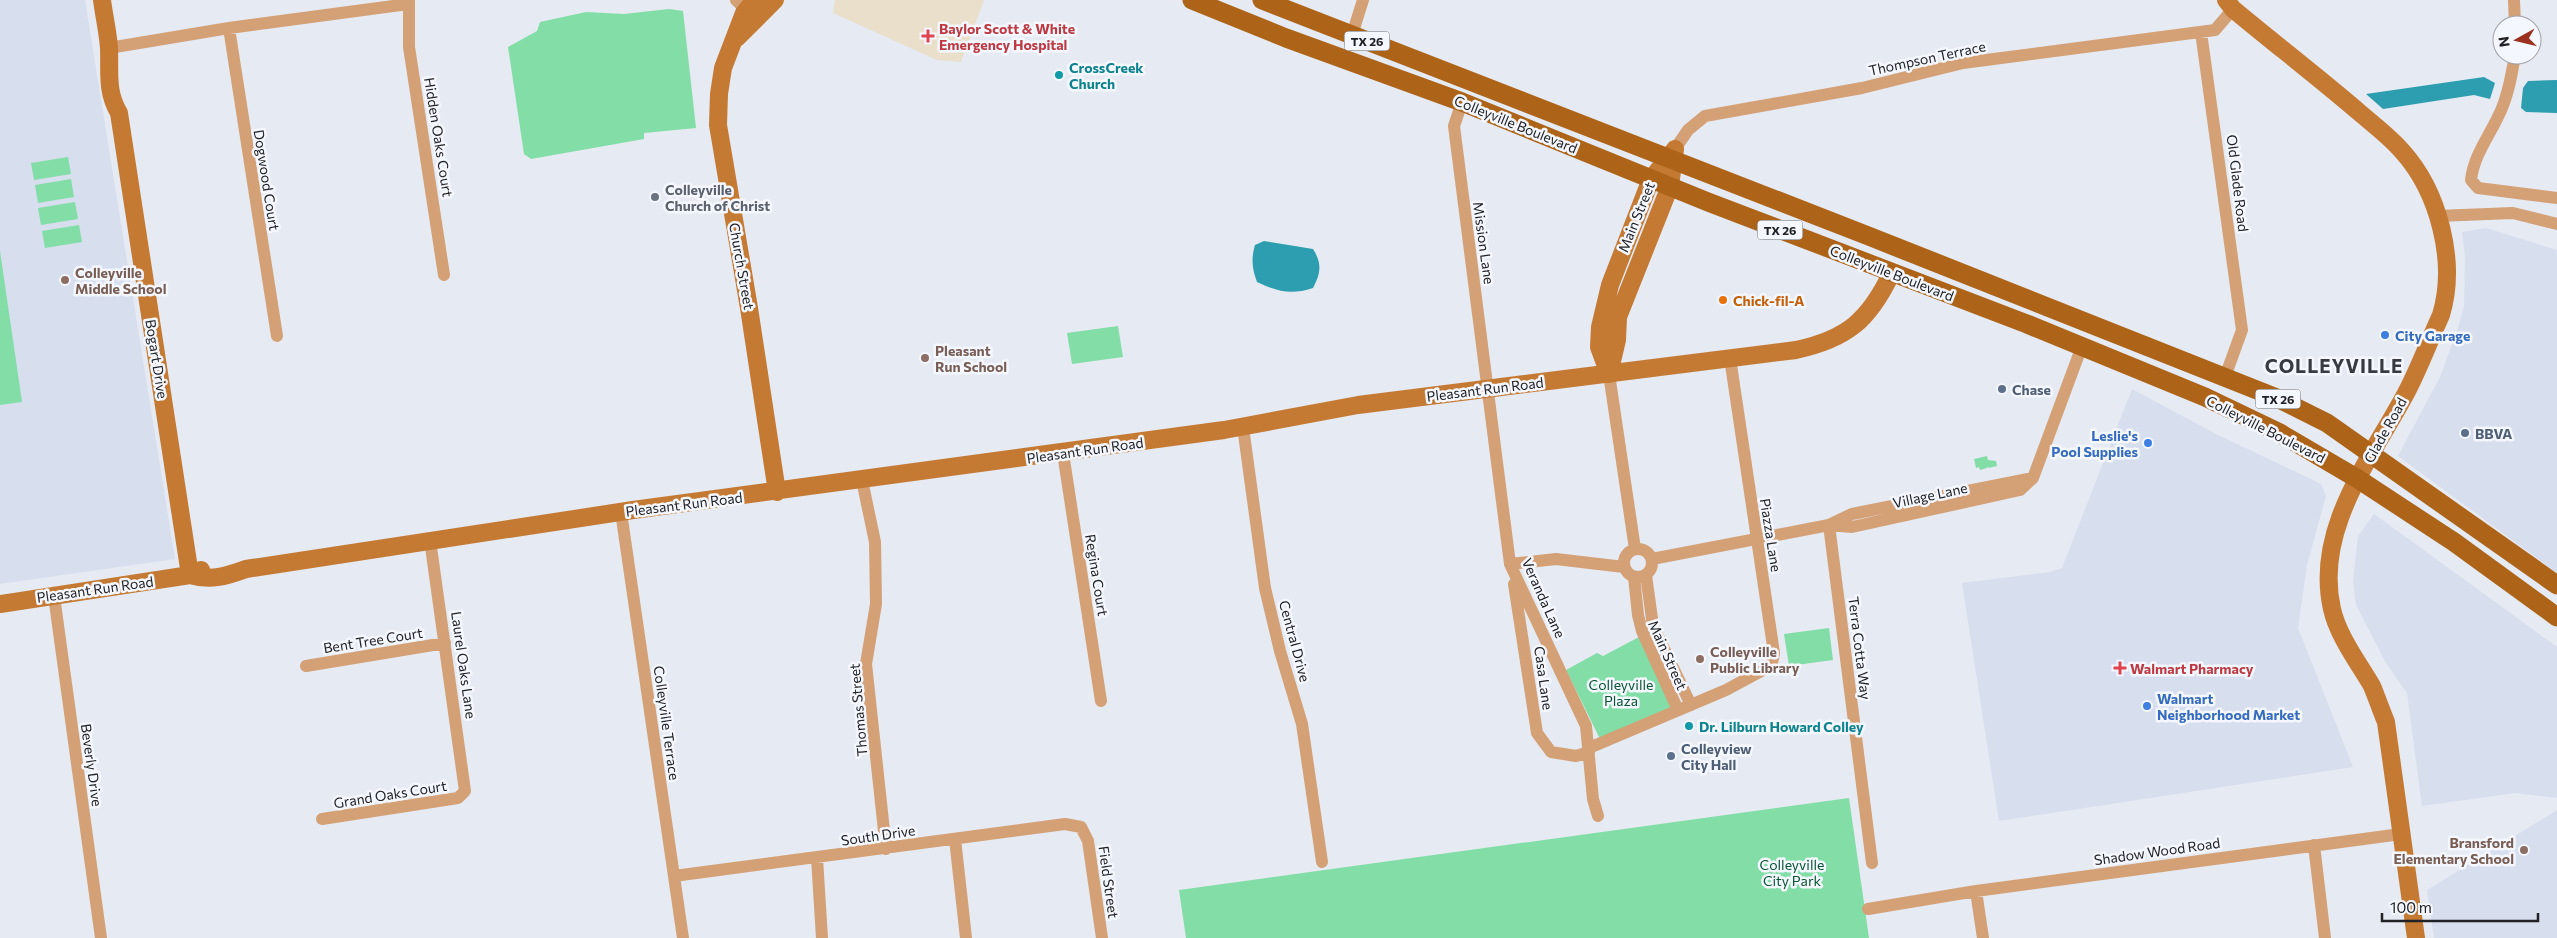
<svg xmlns="http://www.w3.org/2000/svg" width="2557" height="938" font-family="Commissioner,sans-serif">
	<style>
		.built { fill: #d7deed }
		.medical { fill: #e9dfca }
		.green { fill: #82dea6 }
		.water { fill: #2d9db0 }
		.lines { fill: none; stroke-linecap: round; stroke-linejoin: round }
		.street { stroke: #d4a076; stroke-width: 12 }
		.secondary { stroke: #c57a34; stroke-width: 18 }
		.primary { stroke: #ad6418; stroke-width: 19 }
		.health-dot { fill: #e0444e; stroke: #f4f7fe; stroke-width: 2 }
		.culture-dot { fill: #0f9aa8; stroke: #f4f7fe; stroke-width: 2 }
		.worship-dot { fill: #6b7280; stroke: #f4f7fe; stroke-width: 2 }
		.education-dot { fill: #8d6e63; stroke: #f4f7fe; stroke-width: 2 }
		.food-dot { fill: #e8710a; stroke: #f4f7fe; stroke-width: 2 }
		.shop-dot { fill: #3f7fe0; stroke: #f4f7fe; stroke-width: 2 }
		.service-dot { fill: #5c6f8a; stroke: #f4f7fe; stroke-width: 2 }
		.labels { text-anchor: middle; dominant-baseline: central; stroke-width: 5; stroke-linejoin: round; paint-order: stroke }
		.shield { fill: #f4f7fe; stroke: #606266; stroke-width: 1 }
		.shield-label { font-size: 12px; font-weight: bold; fill: #212225 }
		.health-label { font-size: 14px; font-weight: bold; fill: #be3a42; stroke: #f4f7fe; text-anchor: start }
		.street-label { font-size: 14px; fill: #212225; stroke: #f4f7fe }
		.culture-label { font-size: 14px; font-weight: bold; fill: #0d838f; stroke: #f4f7fe; text-anchor: start }
		.worship-label { font-size: 14px; font-weight: bold; fill: #5b616d; stroke: #f4f7fe; text-anchor: start }
		.education-label { font-size: 14px; font-weight: bold; fill: #785e54; stroke: #f4f7fe; text-anchor: start }
		.food-label { font-size: 14px; font-weight: bold; fill: #c56008; stroke: #f4f7fe; text-anchor: start }
		.shop-label { font-size: 14px; font-weight: bold; fill: #366cbe; stroke: #f4f7fe; text-anchor: start }
		.service-label { font-size: 14px; font-weight: bold; fill: #4e5e75; stroke: #f4f7fe; text-anchor: start }
		.park-label { font-size: 14px; fill: #06542f; stroke: #f4f7fe }
		.district-label { font-size: 19px; font-weight: bold; letter-spacing: 1px; fill: #373a41; stroke: #f4f7fe }
	</style>
	<rect width="100%" height="100%" fill="#e6eaf2"/>
	<path class="built" d="M0,0h85l90,559 -175,25z
		M2486,228l71,22v323l-159,-117 42,-79 17,-46 7,-24 1,-50 -3,-25z
		M2132,389l84,45 105,50 5,12 -19,69 -9,63 55,139 -354,54 -37,-238 88,-11 12,-4z
		M2374,514l183,133v151l-42,-5 -93,13 -15,-113 -21,-30 -30,-58 -3,-24 5,-45z
		M2557,810v128h-123l-7,-48z"/>
	<path class="medical" d="M835,0h149l-23,62 -24,-2 -104,-47z"/>
	<path class="green" d="M669,9l14,2 13,117 -52,5v6l-113,20 -7,-5 -16,-107 29,-16 3,-9 46,-10 38,2z
		M68,157l3,17 -37,6 -3,-17z
		M71,179l3,18 -36,6 -3,-18z
		M75,202l3,17 -37,6 -3,-17z
		M79,225l3,17 -37,6 -3,-17z
		M0,251l22,151 -22,3z
		M1118,326l5,31 -51,7 -5,-31z
		M1987,456l1,4 8,1 1,5 -9,2 -1,-2v2l-7,2 -1,-3 -3,1 -2,-9z
		M1829,628l4,32 -44,6 -5,-32z
		M1639,637l35,76 -71,32 -37,-75 31,-17 6,3z
		M1849,798l20,140h-683l-7,-48z"/>
	<path class="water" d="M2484,77l11,6 -5,16 -16,-4 -91,14 -17,-15z
		M2557,80v33l-31,-1 -5,-4 2,-20 5,-7z
		M1264,241l49,8c9,14 8,24 0,39 -22,7 -35,4 -56,-6 -5,-14 -6,-23 -2,-37z"/>
	<g class="lines">
		<path class="street" d="M409,0v47l35,228
			M736,0l16,15
			M2514,0l1,25
			M229,28l48,308
			M2201,32l41,298 -17,47
			M1352,35l11,-35
			M109,48l120,-20 179,-24
			M2515,55c-3,18 -6,36 -13,53 -10,25 -28,45 -31,72l7,8 79,10
			M1462,102l-8,24 56,438 76,162 7,73 5,17
			M1675,149l13,-19 17,-14 157,-28 101,-25 252,-33 18,-21
			M2437,216l76,-3 44,11
			M1609,374l26,175
			M1243,427l22,161 15,63 22,73 20,138
			M1063,453l38,248
			M862,480l13,62 1,62 -10,60 20,185
			M621,512l62,426
			M1829,525l43,338
			M1829,525l23,-11 181,-36
			M1624 563a14 14 0 1 1 28 0a14 14 0 1 1-28 0Z
			M1652,559l177,-34 23,2 168,-37 13,-12 49,-132
			M1510,564l46,-5 68,8
			M1646,575l7,51 38,79
			M1634,577l4,38 4,16 36,79
			M1514,584l23,149 14,19 25,4 13,-4
			M54,596l47,342
			M306,666l139,-23
			M1589,748l137,-58 41,-22 5,-5 2,-10 -44,-295
			M322,819l136,-21 7,-7 -35,-251
			M955,839l11,99
			M2314,845l11,93
			M817,858l5,80
			M674,876l391,-52 16,3 7,14 14,97
			M1976,891l7,47
			M1868,909l108,-18 425,-57"/>
		<path class="secondary" d="M102,0c2,16 6,32 7,48 1,23 -3,44 10,65l71,462
			M755,0l-11,13 -21,55 -4,26 -1,31 31,183 28,184
			M2226,0l7,9c42,35 85,68 127,104 14,12 30,24 42,38 37,41 55,111 39,164 -12,26 -22,54 -36,80 -35,65 -91,135 -73,214 6,27 26,53 40,77 5,12 9,24 14,36l30,216
			M737,38l38,-38
			M1609,374l-10,-27 1,-20 10,-42 41,-106 24,-30
			M1609,374l8,-34 1,-23 52,-131 5,-37
			M190,575c21,6 37,1 56,-6l387,-59 591,-80 134,-25 438,-55c51,-11 73,-30 95,-76
			M0,604l190,-29 11,-5"/>
		<path class="primary" d="M1192,0l94,38 176,64 246,100 319,122 178,73 73,35 80,47 96,63 103,75
			M1262,0l609,237 406,161 50,25 230,162"/>
	</g>
	<g class="health-dot">
		<path d="M925.5 28.5h5v5h5v5h-5v5h-5v-5h-5v-5h5z"/>
		<path d="M2117.5 660.5h5v5h5v5h-5v5h-5v-5h-5v-5h5z"/>
	</g>
	<g class="culture-dot">
		<circle cx="1059" cy="75" r="5"/>
		<circle cx="1689" cy="726" r="5"/>
	</g>
	<circle class="worship-dot" cx="655" cy="197" r="5"/>
	<g class="education-dot">
		<circle cx="65" cy="280" r="5"/>
		<circle cx="925" cy="358" r="5"/>
		<circle cx="1700" cy="659" r="5"/>
		<circle cx="2524" cy="850" r="5"/>
	</g>
	<circle class="food-dot" cx="1723" cy="300" r="5"/>
	<g class="shop-dot">
		<circle cx="2385" cy="335" r="5"/>
		<circle cx="2148" cy="443" r="5"/>
		<circle cx="2147" cy="706" r="5"/>
	</g>
	<g class="service-dot">
		<circle cx="2002" cy="389" r="5"/>
		<circle cx="2465" cy="433" r="5"/>
		<circle cx="1671" cy="756" r="5"/>
	</g>
	<g class="labels">
		<g class="shield">
			<rect x="1344.5" y="31.5" width="45" height="19" rx="4"/>
			<rect x="1757.5" y="220.5" width="45" height="19" rx="4"/>
			<rect x="2255.5" y="389.5" width="45" height="19" rx="4"/>
		</g>
		<g class="shield-label">
			<text x="1367" y="41">TX 26</text>
			<text x="1780" y="230">TX 26</text>
			<text x="2278" y="399">TX 26</text>
		</g>
		<g class="health-label">
			<text x="939" y="28">Baylor Scott &amp; White<tspan x="939" dy="16">Emergency Hospital</tspan></text>
			<text x="2130" y="668">Walmart Pharmacy</text>
		</g>
		<g class="street-label">
			<text transform="translate(1927 58) rotate(-12)">Thompson Terrace</text>
			<text transform="translate(1516 124) rotate(22)">Colleyville Boulevard</text>
			<text transform="translate(439 137) rotate(81)">Hidden Oaks Court</text>
			<text transform="translate(267 180) rotate(81)">Dogwood Court</text>
			<text transform="translate(2238 183) rotate(83)">Old Glade Road</text>
			<text transform="translate(1636 217) rotate(-68)">Main Street</text>
			<text transform="translate(1484 243) rotate(82)">Mission Lane</text>
			<text transform="translate(742 266) rotate(80)">Church Street</text>
			<text transform="translate(1892 273) rotate(21)">Colleyville Boulevard</text>
			<text transform="translate(157 359) rotate(81)">Bogart Drive</text>
			<text transform="translate(1485 389) rotate(-7)">Pleasant Run Road</text>
			<text transform="translate(2266 429) rotate(27)">Colleyville Boulevard</text>
			<text transform="translate(2385 430) rotate(-61)">Glade Road</text>
			<text transform="translate(1085 450) rotate(-8)">Pleasant Run Road</text>
			<text transform="translate(1930 495) rotate(-12)">Village Lane</text>
			<text transform="translate(684 504) rotate(-7)">Pleasant Run Road</text>
			<text transform="translate(1771 535) rotate(81)">Piazza Lane</text>
			<text transform="translate(1097 575) rotate(81)">Regina Court</text>
			<text transform="translate(95 589) rotate(-8)">Pleasant Run Road</text>
			<text transform="translate(1544 598) rotate(66)">Veranda Lane</text>
			<text transform="translate(373 640) rotate(-9)">Bent Tree Court</text>
			<text transform="translate(1295 641) rotate(75)">Central Drive</text>
			<text transform="translate(1860 648) rotate(83)">Terra Cotta Way</text>
			<text transform="translate(1668 655) rotate(66)">Main Street</text>
			<text transform="translate(464 665) rotate(82)">Laurel Oaks Lane</text>
			<text transform="translate(1544 678) rotate(82)">Casa Lane</text>
			<text transform="translate(858 710) rotate(-95)">Thomas Street</text>
			<text transform="translate(667 723) rotate(82)">Colleyville Terrace</text>
			<text transform="translate(92 765) rotate(82)">Beverly Drive</text>
			<text transform="translate(390 794) rotate(-9)">Grand Oaks Court</text>
			<text transform="translate(878 835) rotate(-8)">South Drive</text>
			<text transform="translate(2157 851) rotate(-8)">Shadow Wood Road</text>
			<text transform="translate(1109 882) rotate(82)">Field Street</text>
		</g>
		<g class="culture-label">
			<text x="1069" y="67">CrossCreek<tspan x="1069" dy="16">Church</tspan></text>
			<text x="1699" y="726">Dr. Lilburn Howard Colley</text>
		</g>
		<g class="worship-label">
			<text x="665" y="189">Colleyville<tspan x="665" dy="16">Church of Christ</tspan></text>
		</g>
		<g class="education-label">
			<text x="75" y="272">Colleyville<tspan x="75" dy="16">Middle School</tspan></text>
			<text x="935" y="350">Pleasant<tspan x="935" dy="16">Run School</tspan></text>
			<text x="1710" y="651">Colleyville<tspan x="1710" dy="16">Public Library</tspan></text>
			<text x="2514" y="842" text-anchor="end">Bransford<tspan x="2514" dy="16">Elementary School</tspan></text>
		</g>
		<g class="food-label">
			<text x="1733" y="300">Chick-fil-A</text>
		</g>
		<g class="shop-label">
			<text x="2395" y="335">City Garage</text>
			<text x="2138" y="435" text-anchor="end">Leslie's<tspan x="2138" dy="16">Pool Supplies</tspan></text>
			<text x="2157" y="698">Walmart<tspan x="2157" dy="16">Neighborhood Market</tspan></text>
		</g>
		<g class="service-label">
			<text x="2012" y="389">Chase</text>
			<text x="2475" y="433">BBVA</text>
			<text x="1681" y="748">Colleyview<tspan x="1681" dy="16">City Hall</tspan></text>
		</g>
		<g class="park-label">
			<text x="1621" y="684">Colleyville<tspan x="1621" dy="16">Plaza</tspan></text>
			<text x="1792" y="864">Colleyville<tspan x="1792" dy="16">City Park</tspan></text>
		</g>
		<g class="district-label">
			<text x="2334" y="365">COLLEYVILLE</text>
		</g>
	</g>
	<g transform="translate(2517 40) rotate(262)"><circle r="24" fill="#f4f7fe" stroke="#a0a2a7"/>
	<path d="M0-4L9 19L0 12L-9 19Z" fill="#9a311e"/>
	<text y="-8" font-size="14" font-weight="bold" text-anchor="middle" fill="#212225">N</text>
	</g>
	<path d="M2382 913v8h156v-8" fill="none" stroke="#212225" stroke-width="2.5"/>
	<text x="2390" y="913" font-size="15" fill="#212225" stroke="#f4f7fe" stroke-width="4" paint-order="stroke">100 m</text>
</svg>
